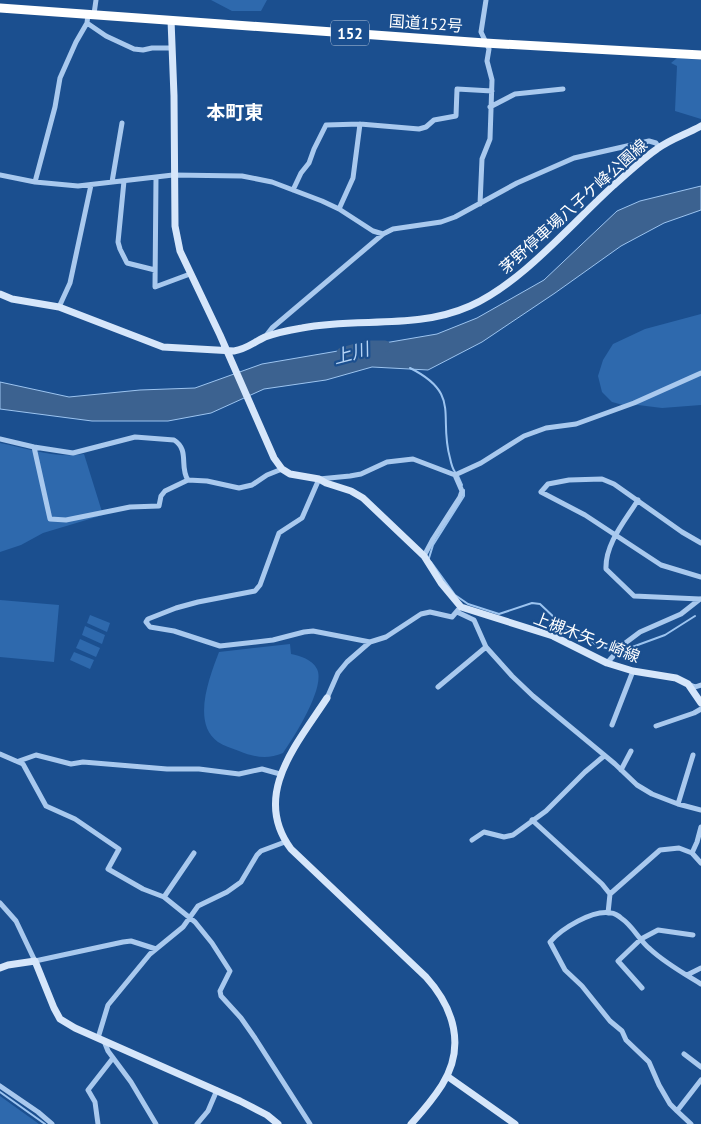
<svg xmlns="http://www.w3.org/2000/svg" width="701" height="1124" font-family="'PT Sans','Noto Sans JP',sans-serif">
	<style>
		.green { fill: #2e69ad }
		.water { fill: #3c6290; stroke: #9cc4f0 }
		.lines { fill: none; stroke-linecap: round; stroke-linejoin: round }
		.stream { stroke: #9cc4f0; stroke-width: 2 }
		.river { stroke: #3c6290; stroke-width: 11 }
		.street { stroke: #a9c9ee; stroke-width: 5 }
		.secondary { stroke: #d6e6fa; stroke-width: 7 }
		.highway { stroke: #fff; stroke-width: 9 }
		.labels { text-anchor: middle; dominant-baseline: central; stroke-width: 4.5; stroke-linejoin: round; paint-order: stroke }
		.shield { fill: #1b4f8f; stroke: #bbcadd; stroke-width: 1 }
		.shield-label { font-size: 15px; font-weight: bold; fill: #fff }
		.street-label { font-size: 16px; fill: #fff; stroke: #1b4f8f }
		.water-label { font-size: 18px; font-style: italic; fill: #b5d3f5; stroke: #1b4f8f }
		.quarter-label { font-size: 19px; font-weight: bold; fill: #fff; stroke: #1b4f8f }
	</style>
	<rect width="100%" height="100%" fill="#1b4f8f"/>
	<path class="green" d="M211,0h56l-6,11h-29z
		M677,58l24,2v59l-26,-8 2,-45 -6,-3z
		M701,314v91l-39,3 -24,-3h-15l-11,-3 -10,-10 -4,-16 5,-16 10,-16 32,-15z
		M0,443c27,5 56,16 84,11l19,61 -60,18 -22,12 -21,7z
		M0,600l59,5 -5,57 -54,-5z
		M90,615l20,8 -3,9 -20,-9z
		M85,626l20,9 -3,9 -20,-9z
		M80,639l20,9 -4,9 -20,-9z
		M290,644l1,10c9,2 21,5 26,15 9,18 -23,68 -34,84 -16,7 -29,4 -44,-2 -7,-3 -15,-5 -21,-9 -27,-19 -8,-66 1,-90z
		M74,652l20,8 -4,9 -20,-9z
		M0,1096l39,28h-39z"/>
	<path class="water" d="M701,186v24l-37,13 -43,23 -66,47 -73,49 -54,28 -56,-3 -46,13 -62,9 -53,24 -43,8h-76l-92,-12v-27l69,15 71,-7 55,-2 67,-24 175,-30 40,-16 67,-38 73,-69 23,-10z"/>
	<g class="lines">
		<path class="stream" d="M410,368c52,26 28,48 40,90 1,5 2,10 5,14
			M458,476l4,9
			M429,558l4,-13 31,-49v-6
			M431,562l24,33 13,9 31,10 33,-11 8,1 35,33 31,11 18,2 41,-15 30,-19
			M0,1092l45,32"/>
		<path class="river" d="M342,353l24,-7h19"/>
		<path class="street" d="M94,14l2,-14
			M87,23l19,13 28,13 9,1 9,-2h20
			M490,107l25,-13 48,-5
			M0,175l35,7 43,4 95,-11 69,1 30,6 50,19 17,8 34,22 10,3
			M156,178l-1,109 35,-13
			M124,181l-6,61 2,7 7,14 28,7
			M35,182l20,-75 5,-29 16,-36 11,-19 1,-9
			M112,182l10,-59
			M293,190l8,-17 8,-10 5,-14 12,-24 34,-1 59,5 7,-2 8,-7 22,-4 1,-27 35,2
			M480,204l2,-45 8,-20 2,-59 -5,-19 2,-12 -8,-17 5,-32
			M339,209l14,-31 7,-54
			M59,307l11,-24 21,-98
			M265,337l7,-9 111,-94 10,-5 48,-7 14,-5 62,-34 57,-25 75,-17 7,2 3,5
			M0,439l34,8 39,6 62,-16 39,3c16,10 5,27 14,40
			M34,447l16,72 16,1 64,-13 29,-1 2,-10 4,-5 23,-11 19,1 32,7 13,-3 15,-10 15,-6
			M455,475l26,-12 43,-27 22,-8 30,-4 58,-21 67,-30
			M638,500c-13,21 -33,44 -32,69l28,27 66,3
			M701,543l-19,-11 -68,-48 -12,-5 -33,1 -21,4 -7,8 44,23 76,50 40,12
			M457,612l17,8 12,27 26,29 21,20 82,68 22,21 15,9 26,10 23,6
			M370,642l-57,-11 -9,1 -31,8 -53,6 -46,-15 -24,-4 -4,-5 2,-3 28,-11 22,-6 57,-11 5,-6 19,-52 23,-15 17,-39 31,-3 11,-2 26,-12 26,-3 42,16 7,16 -2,6 -27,42 -9,17
			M607,663l17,-19 16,-12 41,-18 19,-15
			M688,684l7,3 6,-2
			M438,687l48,-40
			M327,698l11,-25 9,-11 23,-20 16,-5 35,-23 9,-2 22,5 6,-7
			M612,725l21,-54
			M656,726l38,-13 7,-4
			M0,754l23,10 23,42 29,13 44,30 -11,20 35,20 21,8 31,25 17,21 18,28 -10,20 1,5 20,22 14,20 55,86
			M19,761l17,-6 35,9 12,-2 84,7h32l40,5 23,-5 18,5
			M621,770l10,-19
			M678,804l15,-49
			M532,820l70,64 8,10 -2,19
			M701,827l-4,15 -5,11 9,10
			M472,840l12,-8 20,5 9,-2 33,-24 39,-39 19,-16
			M610,894l50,-44 19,-2 13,5
			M164,897l30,-44
			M0,903l16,18 19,40 88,-19 8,-1 25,8
			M687,975l14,-7
			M701,984c-18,-11 -36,-21 -51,-35 -11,-9 -17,-23 -29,-31 -2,-2 -7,-5 -10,-5 -18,-4 -50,16 -61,29l15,28 17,16 28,35 12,10 4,9 23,22 10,23 11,19 7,7 24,-31
			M642,988l-24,-27 23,-22 17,-9 35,5
			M98,1038l10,-33 42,-51 33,-27 15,-21 29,-14 14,-10 16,-27 4,-4 24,-9
			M104,1041l4,10 23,31 25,42
			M684,1054l17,13
			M0,1086l38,26 14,12
			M677,1111l14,13
			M98,1124l-3,-22 -7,-12 25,-32
			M197,1124l11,-13 9,-21"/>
		<path class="secondary" d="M171,20l3,76 1,130 5,25 40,84 54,123 8,11 8,5 29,5 7,4 25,8 12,7 61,58 17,27 20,24 92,29 54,27 26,8 43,7 12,6 13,19
			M0,294l12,5 47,8 104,40 71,4c13,-2 20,-9 31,-14 11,-4 25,-7 37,-9 56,-11 114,2 168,-22 52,-23 102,-83 144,-121 14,-12 28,-26 43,-36 13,-10 30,-15 44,-23
			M327,698c-30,46 -76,97 -36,151l135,128c28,31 40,70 16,108 -9,14 -20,27 -31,39
			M0,968l8,-3 27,-4 19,47 6,11 15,9 165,73 27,14 11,9
			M447,1076l68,48"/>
		<path class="highway" d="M0,8l485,35 216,12"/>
	</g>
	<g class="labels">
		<rect class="shield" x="331" y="20.5" width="38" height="25" rx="4"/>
		<g class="shield-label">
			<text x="350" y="33">152</text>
		</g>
		<g class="street-label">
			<text transform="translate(426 23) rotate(4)">国道152号</text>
			<text transform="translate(573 206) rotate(-42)">茅野停車場八子ケ峰公園線</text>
			<text transform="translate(587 637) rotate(21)">上槻木矢ヶ崎線</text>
		</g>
		<g class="water-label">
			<text transform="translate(351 353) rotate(-15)">上川</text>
		</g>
		<g class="quarter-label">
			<text x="235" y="112">本町東</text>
		</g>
	</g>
</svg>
